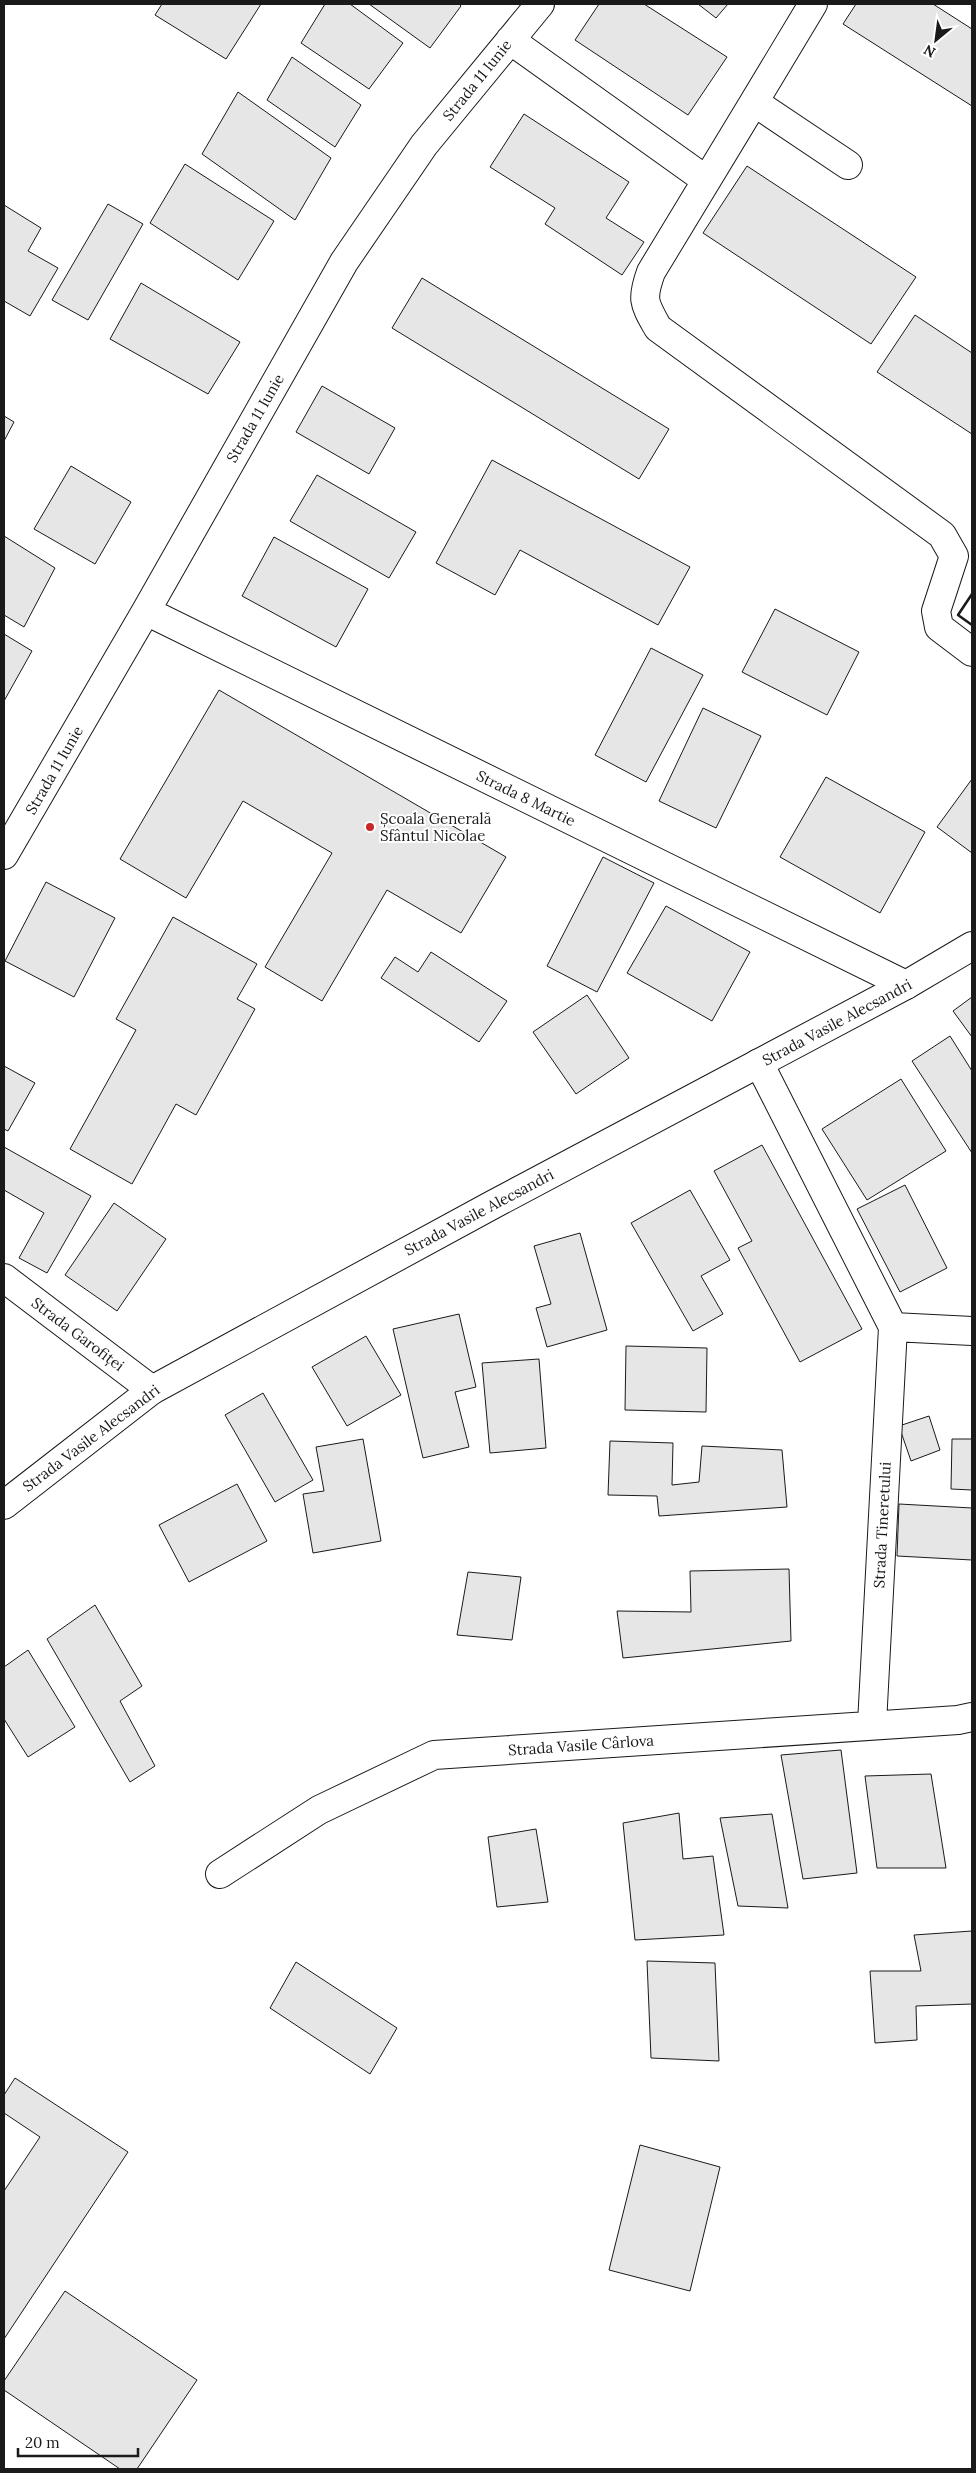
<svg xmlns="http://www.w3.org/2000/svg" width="976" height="2473" font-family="Lora,serif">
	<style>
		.building { fill: #e6e6e6; stroke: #1a1a1a }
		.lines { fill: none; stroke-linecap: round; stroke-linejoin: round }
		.minor-casing { stroke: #1a1a1a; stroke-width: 30 }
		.tertiary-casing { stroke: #1a1a1a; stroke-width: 30 }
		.minor { stroke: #fff; stroke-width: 28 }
		.tertiary { stroke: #fff; stroke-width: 28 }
		.wall { stroke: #1a1a1a; stroke-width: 2.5 }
		.poi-dot { fill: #c62828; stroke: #fff; stroke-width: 2 }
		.labels { text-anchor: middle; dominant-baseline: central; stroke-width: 4; stroke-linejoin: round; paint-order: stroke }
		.street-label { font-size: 15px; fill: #1a1a1a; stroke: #fff }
		.poi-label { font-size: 15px; fill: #1a1a1a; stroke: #fff; text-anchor: start }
	</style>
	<rect width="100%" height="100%" fill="#fff"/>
	<path class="building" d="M162,4h99l-35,55 -71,-44z
		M325,4h25l53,39 -34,46 -68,-46z
		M369,4h90l2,2 -31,42z
		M599,4h45l83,53 -39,58 -113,-75z
		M698,4h30l-12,14z
		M856,4h77l39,25v77l-129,-82z
		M292,57l69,48 -26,42 -68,-47z
		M238,92l93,66 -36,62 -93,-66z
		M524,114l105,68 -23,36 38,24 -22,33 -77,-51 10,-16 -65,-41z
		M185,164l89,57 -36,59 -88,-57z
		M747,166l169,111 -45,67 -168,-111z
		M108,204l35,20 -55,96 -36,-20z
		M4,205l37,23 -13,23 30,17 -28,48 -26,-15z
		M422,278l247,151 -30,50 -247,-151z
		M141,283l99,59 -32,52 -98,-55z
		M915,315l57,38v81l-95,-62z
		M322,386l73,42 -26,46 -73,-42z
		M4,416l10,6 -10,19z
		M492,460l198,107 -32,58 -138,-75 -25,45 -59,-32z
		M71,466l60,36 -36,62 -61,-35z
		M317,475l99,57 -27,46 -99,-57z
		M4,536l51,32 -31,59 -20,-12z
		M274,537l94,52 -32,58 -94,-51z
		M775,609l84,43 -32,63 -85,-43z
		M4,634l28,17 -28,50z
		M651,648l52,27 -57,107 -51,-27z
		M219,690l287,167 -45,76 -74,-43 -65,111 -57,-34 67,-114 -89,-52 -57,97 -66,-39z
		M703,708l58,28 -45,92 -57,-27z
		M826,777l99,55 -45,81 -100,-56z
		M972,779v74l-35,-26z
		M603,857l51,26 -57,109 -50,-26z
		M46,882l69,36 -41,79 -69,-36z
		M666,906l84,46 -38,69 -85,-48z
		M173,917l84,47 -20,35 18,10 -59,106 -20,-11 -44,80 -62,-35 66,-119 -20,-11z
		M431,952l76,49 -28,41 -98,-64 14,-21 23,15z
		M587,995l42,63 -53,36 -43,-62z
		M972,997v40l-19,-26z
		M950,1036l22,35v82l-60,-92z
		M4,1066l31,17 -27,48 -4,-2z
		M901,1079l45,72 -79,49 -45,-71z
		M762,1145l100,184 -62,33 -62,-114 14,-7 -38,-70z
		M4,1147l87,49 -44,77 -28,-15 25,-45 -40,-23z
		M905,1185l42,83 -47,24 -43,-83z
		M690,1190l40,70 -29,16 22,38 -30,17 -62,-108z
		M114,1203l52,36 -49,72 -52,-36z
		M580,1233l27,97 -60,17 -11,-39 15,-4 -17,-58z
		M459,1314l17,73 -21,5 14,55 -46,11 -30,-129z
		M366,1336l35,59 -54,31 -35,-59z
		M626,1346l81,2 -1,64 -81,-2z
		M539,1359l7,89 -56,5 -8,-90z
		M263,1393l50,87 -38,22 -50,-87z
		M929,1416l11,34 -29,11 -12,-35z
		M363,1439l18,102 -68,12 -10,-59 21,-3 -8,-44z
		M952,1439h20v51l-21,-1z
		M610,1441l63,2 -1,42 27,-3 3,-36 80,4 5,57 -128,9 -2,-20 -49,-1z
		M237,1484l30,57 -78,41 -30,-57z
		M899,1504l73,4v52l-75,-4z
		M789,1569l2,72 -168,17 -6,-47 74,1 -1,-41z
		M468,1572l53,5 -9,63 -55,-5z
		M95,1605l47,81 -22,15 35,65 -25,16 -83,-143z
		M28,1650l47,77 -47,30 -24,-38v-52z
		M841,1750l16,123 -54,6 -22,-124z
		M931,1774l15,94h-69l-12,-92z
		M679,1813l4,46 30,-3 11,79 -89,5 -12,-117z
		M772,1814l16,94 -50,-2 -18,-88z
		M536,1829l12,73 -51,5 -9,-70z
		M972,1931v73l-56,2 1,34 -42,3 -5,-72h51l-7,-36z
		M647,1961l68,2 4,98 -68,-3z
		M296,1962l101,66 -27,46 -100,-66z
		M15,2078l113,74 -124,187v-148l36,-54 -36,-24v-18z
		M640,2145l80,22 -30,124 -81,-21z
		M65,2291l132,89 -60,89h-17l-116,-79v-9z"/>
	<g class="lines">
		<g class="minor-casing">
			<path id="minor" d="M510,40l196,140
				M754,102l59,-98
				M848,165l-94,-63 -103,170c-10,28 -7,31 7,56l284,207 12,21 -18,55 3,16 33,25
				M146,611l760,374
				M4,855l142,-244 198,-349 80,-117 116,-141
				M759,1063l134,264 -21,397
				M4,1278l148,112
				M893,1327l79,4
				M220,1874l99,-64 115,-55 524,-35 14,-3"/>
		</g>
		<g class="tertiary-casing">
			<path id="tertiary" d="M4,1505l148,-115 342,-186 412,-219 66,-39"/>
		</g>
		<use href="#minor" class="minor"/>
		<use href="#tertiary" class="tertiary"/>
		<path class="wall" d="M972,594l-14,21 14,10"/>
	</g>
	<circle class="poi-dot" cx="370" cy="827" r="5"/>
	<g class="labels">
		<g class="street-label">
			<text transform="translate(477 80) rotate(-51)">Strada 11 Iunie</text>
			<text transform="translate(255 418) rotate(-60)">Strada 11 Iunie</text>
			<text transform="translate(54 770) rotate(-60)">Strada 11 Iunie</text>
			<text transform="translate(526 798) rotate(26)">Strada 8 Martie</text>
			<text transform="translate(837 1022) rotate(-28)">Strada Vasile Alecsandri</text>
			<text transform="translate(479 1212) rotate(-28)">Strada Vasile Alecsandri</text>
			<text transform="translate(78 1334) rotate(37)">Strada Garofiței</text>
			<text transform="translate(91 1438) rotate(-37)">Strada Vasile Alecsandri</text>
			<text transform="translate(882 1525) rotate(-87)">Strada Tineretului</text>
			<text transform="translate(581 1745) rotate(-4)">Strada Vasile Cârlova</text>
		</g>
		<g class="poi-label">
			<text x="380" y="818">Școala Generală<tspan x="380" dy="17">Sfântul Nicolae</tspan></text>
		</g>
	</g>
	<rect width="976" height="2473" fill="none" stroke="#1a1a1a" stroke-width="10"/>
	<g transform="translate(936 40) rotate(209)" stroke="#ffffff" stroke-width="4" paint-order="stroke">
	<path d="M0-4L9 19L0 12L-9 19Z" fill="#1a1a1a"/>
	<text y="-8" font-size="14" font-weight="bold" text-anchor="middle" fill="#1a1a1a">N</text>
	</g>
	<path d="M18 2448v8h120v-8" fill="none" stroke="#1a1a1a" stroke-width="2.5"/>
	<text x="25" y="2448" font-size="15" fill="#1a1a1a" stroke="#ffffff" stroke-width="4" paint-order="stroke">20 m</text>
</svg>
